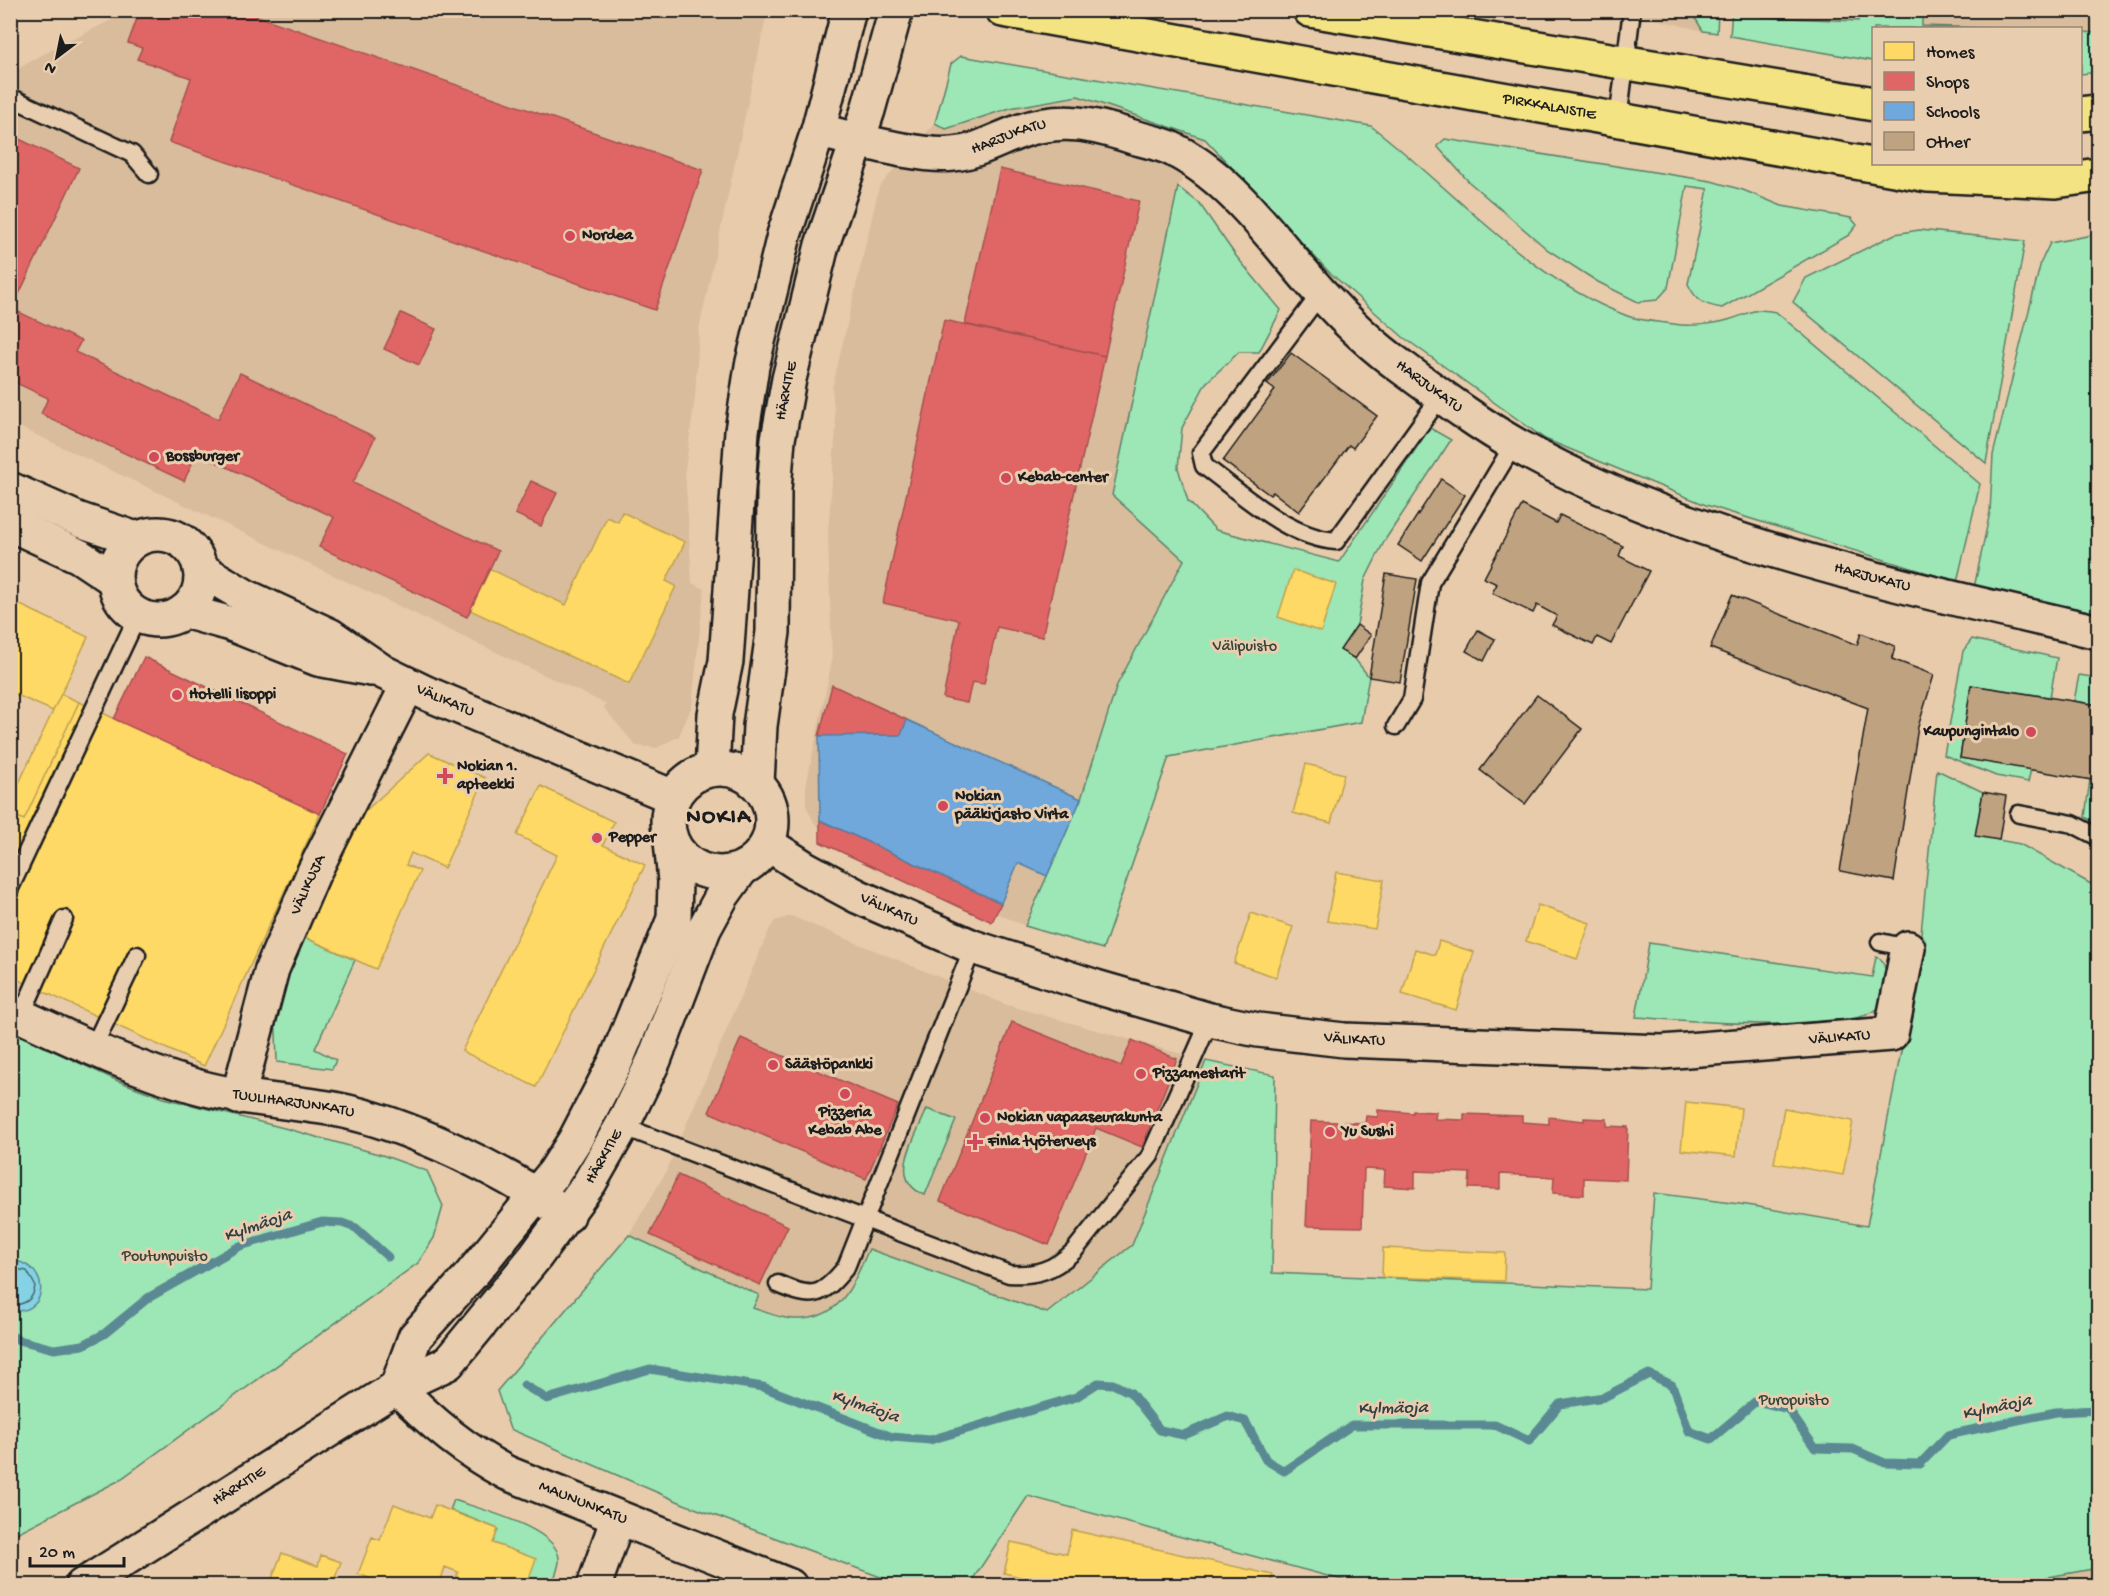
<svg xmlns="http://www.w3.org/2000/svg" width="2109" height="1596" font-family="'Gochi Hand',sans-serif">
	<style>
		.built { fill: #d8bc9b }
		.green { fill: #9de6b5; stroke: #5c8168; stroke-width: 1.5 }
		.water { fill: #84d2e3; stroke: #5a8993; stroke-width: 1.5 }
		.homes { fill: #ffd966; stroke: #bba050; stroke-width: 1.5 }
		.shops { fill: #e06666; stroke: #a55050; stroke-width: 1.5 }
		.schools { fill: #6fa8dc; stroke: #567ea2; stroke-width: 1.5 }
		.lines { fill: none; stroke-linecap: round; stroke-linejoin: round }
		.shore { stroke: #46656c; stroke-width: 1.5 }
		.stream { stroke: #5a8993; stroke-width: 9 }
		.building { fill: #bfa280; stroke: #1c1c1c; stroke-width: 1.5 }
		.lane-casing { stroke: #1c1c1c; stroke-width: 21 }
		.street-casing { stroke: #1c1c1c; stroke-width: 38 }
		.secondary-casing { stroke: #1c1c1c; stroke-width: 38 }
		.primary-casing { stroke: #1c1c1c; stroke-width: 38 }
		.lane { stroke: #e8cdaf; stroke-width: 16 }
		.street { stroke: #e8cdaf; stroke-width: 33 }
		.secondary { stroke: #e8cdaf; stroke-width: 33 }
		.primary { stroke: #f4e382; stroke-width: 33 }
		.poi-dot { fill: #d1495b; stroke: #e8cdaf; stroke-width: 2 }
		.labels { text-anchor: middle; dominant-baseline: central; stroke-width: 6; stroke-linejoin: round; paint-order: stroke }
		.street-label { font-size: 16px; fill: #1c1c1c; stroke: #e8cdaf }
		.poi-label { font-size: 16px; font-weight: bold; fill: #1c1c1c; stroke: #e8cdaf; text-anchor: start }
		.park-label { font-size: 16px; fill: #36443b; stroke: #e8cdaf }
		.water-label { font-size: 18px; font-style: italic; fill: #314044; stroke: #e8cdaf }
		.district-label { font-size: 22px; font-weight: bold; letter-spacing: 1.5px; fill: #1c1c1c; stroke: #e8cdaf }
	</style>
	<rect width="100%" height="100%" fill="#e8cbab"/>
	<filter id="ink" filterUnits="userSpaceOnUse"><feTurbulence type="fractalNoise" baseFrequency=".0167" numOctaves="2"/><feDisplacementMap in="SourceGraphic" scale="12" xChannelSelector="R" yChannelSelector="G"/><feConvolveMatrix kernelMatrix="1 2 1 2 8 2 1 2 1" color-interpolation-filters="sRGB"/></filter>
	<g filter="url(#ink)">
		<path class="built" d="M740,10l26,8 -67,312 -4,67 -10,73 7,113 12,6 -12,117 -13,30 -22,12 -21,-2 -32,-38 2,-4 -595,-281 -1,-349 26,-16 93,-47z
			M1623,11h68l12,20z
			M1763,11h96v10l-97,-4z
			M1922,11h176v22l-17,-1 -1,-4 -158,-2z
			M1078,96l127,43 -27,48 -66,307 72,66 -67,125 -36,114 -56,127 -180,-82 -30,-20 -9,-18v-20l26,-125 -4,-127 8,-107 -4,-38 47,-202 56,-64 11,6 64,-21z
			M791,916l216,89 199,56 -74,184 -85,68 -177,-64 -30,56 -16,10 -31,4 -40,-11 6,-13 -130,-60 37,-63 104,-244 5,-7z
			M2098,1568v17l-121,1 60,-7z"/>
		<path class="green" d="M1732,10l31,1v6l95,4 1,-10h63v15l68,2h-116l-1,33 -143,-25z
			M1691,11h27l-1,22 -14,-2z
			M2081,32l17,1v39l-17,2z
			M961,56l410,70c83,63 154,151 254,189 14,6 34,7 49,9 15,3 40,0 54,-4 22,-6 23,-13 48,-8l204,172 -23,98 -251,-77 -161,-66 -142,-102 -75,-66 -123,-132 -127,-43 -68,12 -64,21 -11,-6 16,-59z
			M1445,139l266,42 32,9 39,16 69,12 6,7 -8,10 -127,73c-18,-3 -26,-7 -34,-24l20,-95 -21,-3 -19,102 -11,12 -19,2 -40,-20 -50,-32 -79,-68 -32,-36z
			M1178,187l21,16 37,53 45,54 -22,42h-20l-33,31 -24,45 -4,40 10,33 28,29 123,32 91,-134 21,12 -66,100 -20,40 -8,45 -16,25 14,9 14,18 -8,45 -192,35 -66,192 -78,-23 56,-127 36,-114 67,-125 -72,-65z
			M1919,230l106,11 -39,222 -193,-161 13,-24 89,-44z
			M2098,234v379l-124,-25 16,-76 3,-57 48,-193 9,-19z
			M1972,639l85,19 -7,39 -79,-12 -11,73 71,11 -3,13 -32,-6 -52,-21 19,-104z
			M2079,675l19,3v27l-24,-4z
			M1937,770l46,22 -7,44 44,8 78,44v680l-61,11 -60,7 -616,-1 -333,-89 -59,89h-67l-218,-81 -174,-75 -13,-38 132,-156 130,60 -6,13c13,4 28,11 41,11 48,2 58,-34 75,-70l178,64 85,-68 74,-184 69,14 -3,198 375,16 7,-96 93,12 120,21 51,-262z
			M2090,779l8,2v43l-13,-7z
			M304,937l51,23 -40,89 21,11 -4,9 -55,-7 -2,-56z
			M1649,943l223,34 4,-20 5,2c8,15 11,37 -4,50 -30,26 -198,11 -241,8z
			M11,1031l107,50 46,17 120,30 98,27 45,16 16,35 -9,32 -16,25 -300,218 -107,55z
			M927,1109l29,11 -31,75c-39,-15 -9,-58 2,-86z
			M454,1500c25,9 104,28 105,59 1,7 -5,19 -7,26h-26l9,-26 -42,-16 5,-14 -48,-19z"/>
		<path class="water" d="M20,1262c33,12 24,55 -9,48v-47z"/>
		<path class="homes" d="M622,512l63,30 -19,39 10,5 -47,98 -159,-74 20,-41 76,36 41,-88 11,5z
			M1293,570l43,14 -15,48 -43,-15z
			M10,600l78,37 -35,74 -43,-19z
			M61,694l18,8 -55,118 -14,-7v-11z
			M79,702l241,112 -116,252 -194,-90v-163l14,7z
			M429,753l56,25 -41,90 -33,-15 -5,12 14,6 -44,98 -72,-32 46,-112z
			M1306,764l38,10 -13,49 -38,-10z
			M541,786l73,36 -11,23 42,20 -109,222 -74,-36 95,-196 -40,-20z
			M1336,872l48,8 -9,49 -48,-8z
			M1538,905l52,18 -13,36 -51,-18z
			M1251,913l42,14 -17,50 -42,-14z
			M1439,941l35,11 -18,58 -54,-16 13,-45 20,6z
			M1686,1102l55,6 -5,48 -55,-6z
			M1784,1108l69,13 -10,54 -69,-12z
			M1383,1248l122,5 -1,28 -122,-4z
			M394,1504l36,14 5,-13 63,24 -5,14 43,16 -10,27h-73l5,-14 -13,-5 -6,19h-49l-32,-12 14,-37 8,3z
			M1072,1530l201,45 -3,11h-212l-54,-13 7,-31 56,12z
			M282,1553l36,13 3,-11 20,7 -9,24h-63z"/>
		<path class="shops" d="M156,10h84l463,160 -48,140 -486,-168 22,-64 -54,-19 5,-11 -14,-5 11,-30 14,6z
			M13,136l66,32 -67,141 69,32 -6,11 143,67 22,-46 135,64 -22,46 145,68 -31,66 -148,-70 15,-30 -137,-64 -13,28 -143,-67 7,-16 -38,-18v-239z
			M1000,169l139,32 -34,155 -140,-32z
			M401,313l35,16 -17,36 -35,-16z
			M944,320l161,36 -63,281 -45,-10 -13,57 -12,-2 -5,21 -24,-5 16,-78 -76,-17z
			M531,481l26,12 -16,33 -26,-12z
			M144,657l204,97 -28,60 -206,-95z
			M832,685l75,35 -6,15 -82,1z
			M820,820l181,83 -9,19 -172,-80z
			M1012,1022l109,44 11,-26 45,19 -35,88 -46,-19 -47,117 -109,-44z
			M741,1038l157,67 -32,74 -157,-67z
			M1378,1110l35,3v-2l23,1 -1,7 29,1v-6l58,2v6l27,2v-7l35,4v-3l23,1v7l21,1 -2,53 -42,-2v17l-31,-2 1,-16 -54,-3v15l-31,-1 1,-15 -55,-2v17l-31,-2 1,-16 -21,-1 -2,58 -56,-1 5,-105 54,2 1,-7 12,1z
			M678,1175l110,51 -28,59 -110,-50z"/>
		<path class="schools" d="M907,720l174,79 -34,77 -29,-13 -17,40 -181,-83 -1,-84 82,-1z"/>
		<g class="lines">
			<path class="shore" d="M10,1268l17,3 8,14c-1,15 -10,20 -25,20"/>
			<path class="stream" d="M10,1335l9,5 35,9 29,-4 21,-11 44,-36 92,-52 82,-24 20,1 14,5 32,29
				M524,1385l23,14 103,-30 113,18 129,50 38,3 146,-43 22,-14 15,1 18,9 29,37 24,5 44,-19 17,5 21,39 18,11 68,-46h143l34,16 31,-37 44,-7 45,-23 23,11 17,46 22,8 45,-38 32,8 27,39 38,1 32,14 35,1 28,-29 108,-23 42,-2"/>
		</g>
		<path class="building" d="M1291,353l86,63 -24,32 -4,-3 -50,67 -26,-20 -3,3 -47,-34 52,-71 -8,-6z
			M1441,479l24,16 -43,66 -24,-16z
			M1522,505l34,18 4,-8 63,31 -4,10 30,15 -38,73 -14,-7 -4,8 -41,-20 5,-9 -20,-11 -4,8 -41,-20 5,-9 -13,-6z
			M1386,574l31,5 -17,103 -31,-5z
			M1732,595l125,50 4,-12 34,13 -3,13 42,16 -16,52 -24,154 -54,-10 28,-163 -158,-60z
			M1357,625l14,10 -16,24 -15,-9z
			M1478,630l17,9 -11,22 -18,-10z
			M1971,685l127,20v76l-138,-23z
			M1537,695l45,34 -57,75 -45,-34z
			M1983,792l23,4 -7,44 -24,-4z"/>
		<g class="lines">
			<g class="lane-casing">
				<path id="lane" d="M10,97l122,57 17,20
					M1618,120l14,-110
					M1321,293l-120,160 3,13c39,28 82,71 132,75l105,-145
					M1396,726l16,-27 18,-116 84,-139
					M2019,814l54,10 25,13
					M10,888l128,-273
					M1880,942l28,6
					M21,1016l43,-97
					M93,1048l44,-93
					M622,1126l387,148c27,2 45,-4 65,-23l76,-95 60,-136
					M778,1284c35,15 43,14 68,-17l127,-320"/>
			</g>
			<g class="street-casing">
				<g id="street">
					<path id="s1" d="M818,131c36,7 100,27 135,23 24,-2 45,-15 68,-23 41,-14 72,-7 112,6 11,3 24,6 35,10 63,29 105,93 150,143 26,29 54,56 85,78 37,27 74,55 113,77 177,99 387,141 582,187"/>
					<path d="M10,489l70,31 56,19"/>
					<path d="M10,524l69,32 36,24"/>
					<circle cx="158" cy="577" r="43"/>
					<path id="s2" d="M200,569l45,27 86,40 52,36 43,21 247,104"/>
					<path d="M184,611l47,13 87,35 53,10"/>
					<path id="s3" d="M768,844l37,24 52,28 116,51 123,40 114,33 48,10 86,10 318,12 229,-18 17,-86"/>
					<path id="s4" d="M10,1011c61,28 121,57 185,75 46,13 92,15 139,23 75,14 171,63 234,106"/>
					<path id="s5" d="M238,1097l34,-128 41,-95 95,-189"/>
					<path id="s6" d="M397,1387c33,35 67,63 110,86l283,113"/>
					<path d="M594,1586l24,-68"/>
				</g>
			</g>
			<g class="secondary-casing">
				<g id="secondary">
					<circle cx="720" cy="821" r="52"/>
					<path d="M712,769l3,-55 11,-53 16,-230 10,-65 32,-131 34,-104 31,-121"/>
					<path id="s7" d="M757,783l3,-57 13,-94 1,-142 4,-51 11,-60 33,-134 46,-135 28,-100"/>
					<path d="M397,1387l18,-50 56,-62 83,-102 21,-33 41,-79 58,-142 1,-38 -4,-40"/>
					<path id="s8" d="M82,1586l315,-199 51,-24 87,-106 55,-75 32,-56 32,-66 50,-131 18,-33 18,-25"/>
				</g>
			</g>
			<g class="primary-casing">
				<g id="primary">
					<path id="s9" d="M1003,10l925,165 128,6 42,-6"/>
					<path d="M1310,10l564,94"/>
					<path d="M2080,114l18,-2"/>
				</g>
			</g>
			<use href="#lane" class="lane"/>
			<use href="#street" class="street"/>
			<use href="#secondary" class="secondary"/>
			<use href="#primary" class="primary"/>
		</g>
	</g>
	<g class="poi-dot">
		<circle cx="570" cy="236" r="6"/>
		<circle cx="154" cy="457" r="6"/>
		<circle cx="1006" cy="478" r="6"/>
		<circle cx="177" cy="695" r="6"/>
		<circle cx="2031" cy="732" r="6"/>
		<path d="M442 767h6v6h6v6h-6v6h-6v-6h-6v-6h6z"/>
		<circle cx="943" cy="806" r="6"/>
		<circle cx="597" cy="838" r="6"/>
		<circle cx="773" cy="1065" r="6"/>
		<circle cx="1141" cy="1074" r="6"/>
		<circle cx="845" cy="1094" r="6"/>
		<circle cx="985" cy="1118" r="6"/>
		<circle cx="1330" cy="1132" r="6"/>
		<path d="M972 1133h6v6h6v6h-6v6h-6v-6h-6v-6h6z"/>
	</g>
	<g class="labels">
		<g class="street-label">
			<text stroke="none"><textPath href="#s9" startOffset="555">PIRKKALAISTIE</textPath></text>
			<text stroke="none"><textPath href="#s1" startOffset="196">HARJUKATU</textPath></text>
			<text stroke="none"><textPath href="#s1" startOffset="717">HARJUKATU</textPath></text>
			<text stroke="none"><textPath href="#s7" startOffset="394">HÄRKITIE</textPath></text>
			<text stroke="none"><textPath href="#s1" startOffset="1203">HARJUKATU</textPath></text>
			<text stroke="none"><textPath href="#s2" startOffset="279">VÄLIKATU</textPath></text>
			<text stroke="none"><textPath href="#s5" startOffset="224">VÄLIKUJA</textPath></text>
			<text stroke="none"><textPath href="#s3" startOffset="138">VÄLIKATU</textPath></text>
			<text stroke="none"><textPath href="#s3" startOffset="624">VÄLIKATU</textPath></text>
			<text stroke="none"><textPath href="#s3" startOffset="1110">VÄLIKATU</textPath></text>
			<text stroke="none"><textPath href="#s4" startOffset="300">TUULIHARJUNKATU</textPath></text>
			<text stroke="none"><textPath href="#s8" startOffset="688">HÄRKITIE</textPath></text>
			<text stroke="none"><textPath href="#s8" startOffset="186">HÄRKITIE</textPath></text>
			<text stroke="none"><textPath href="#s6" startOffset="222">MAUNUNKATU</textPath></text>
		</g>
		<g class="poi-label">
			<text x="582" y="236">Nordea</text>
			<text x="166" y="457">Bossburger</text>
			<text x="1018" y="478">Kebab-center</text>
			<text x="189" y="695">Hotelli Iisoppi</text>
			<text x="2019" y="732" text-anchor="end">Kaupungintalo</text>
			<text x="457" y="767">Nokian 1.<tspan x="457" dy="18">apteekki</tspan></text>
			<text x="955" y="797">Nokian<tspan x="955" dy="18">pääkirjasto Virta</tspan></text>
			<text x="609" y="838">Pepper</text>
			<text x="785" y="1065">Säästöpankki</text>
			<text x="1153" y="1074">Pizzamestarit</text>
			<text x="845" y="1113" text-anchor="middle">Pizzeria<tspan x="845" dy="18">Kebab Abe</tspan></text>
			<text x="997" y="1118">Nokian vapaaseurakunta</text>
			<text x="1342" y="1132">Yu Sushi</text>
			<text x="988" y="1142">Finla työterveys</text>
		</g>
		<g class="park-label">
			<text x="1245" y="647">Välipuisto</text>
			<text x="165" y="1257">Poutunpuisto</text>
			<text x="1794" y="1401">Puropuisto</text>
		</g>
		<g class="water-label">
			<text transform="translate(258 1226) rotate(-19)">Kylmäoja</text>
			<text transform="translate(865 1407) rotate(19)">Kylmäoja</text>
			<text transform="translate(1997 1408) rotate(-12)">Kylmäoja</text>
			<text transform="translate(1393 1409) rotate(-1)">Kylmäoja</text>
		</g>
		<g class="district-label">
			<text x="719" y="818">NOKIA</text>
		</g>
	</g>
	<rect width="2109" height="1596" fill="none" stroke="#e8cdaf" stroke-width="36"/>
	<rect x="18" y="18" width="2073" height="1560" fill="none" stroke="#1c1c1c" stroke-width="2" filter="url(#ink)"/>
	<rect x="1872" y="27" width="210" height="138" fill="#e8cdaf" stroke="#968674" stroke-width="1.5"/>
	<rect x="1884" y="42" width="30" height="18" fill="#ffd966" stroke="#968674" stroke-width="1.5"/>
	<text x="1926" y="57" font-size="18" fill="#1c1c1c">Homes</text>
	<rect x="1884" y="72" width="30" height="18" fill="#e06666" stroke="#968674" stroke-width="1.5"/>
	<text x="1926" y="87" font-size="18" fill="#1c1c1c">Shops</text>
	<rect x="1884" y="102" width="30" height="18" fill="#6fa8dc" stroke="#968674" stroke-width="1.5"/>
	<text x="1926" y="117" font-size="18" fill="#1c1c1c">Schools</text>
	<rect x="1884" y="132" width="30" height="18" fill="#bfa280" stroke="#968674" stroke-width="1.5"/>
	<text x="1926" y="147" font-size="18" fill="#1c1c1c">Other</text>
	<g transform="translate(57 57) rotate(212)" stroke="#e8cdaf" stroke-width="4.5" paint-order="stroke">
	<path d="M0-4.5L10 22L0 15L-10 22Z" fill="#1c1c1c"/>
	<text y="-9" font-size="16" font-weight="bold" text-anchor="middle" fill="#1c1c1c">N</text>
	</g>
	<path d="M30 1557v9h94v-9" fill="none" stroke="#1c1c1c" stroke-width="3"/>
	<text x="39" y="1557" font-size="18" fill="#1c1c1c" stroke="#e8cdaf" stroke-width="4.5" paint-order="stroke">20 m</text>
</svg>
